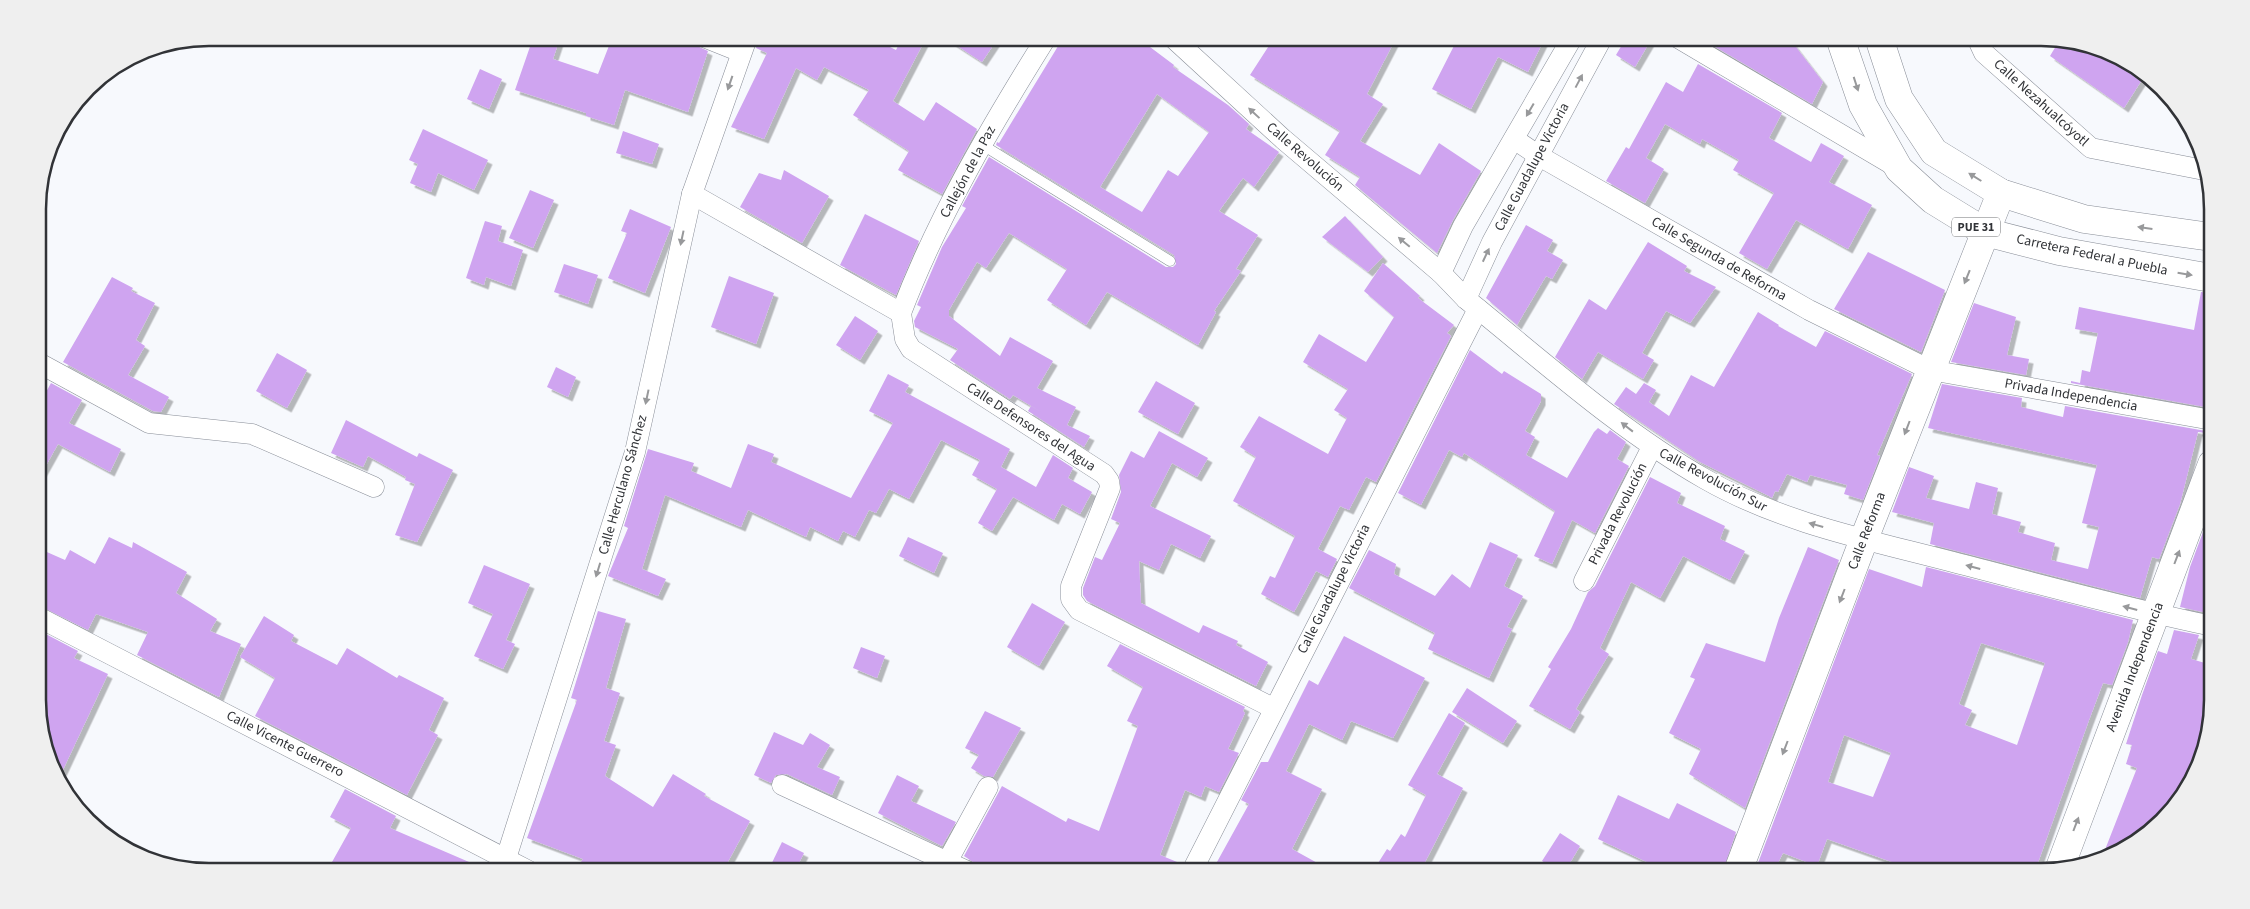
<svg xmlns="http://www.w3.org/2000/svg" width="2250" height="909" viewBox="0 0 2250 909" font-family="'Source Sans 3',sans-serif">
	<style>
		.building { fill: #cfa4f0; fill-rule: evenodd; filter: url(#shadow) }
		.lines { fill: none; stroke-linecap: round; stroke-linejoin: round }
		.lane-casing { stroke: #888d97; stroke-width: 11 }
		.street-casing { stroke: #888d97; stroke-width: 21 }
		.secondary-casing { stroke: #888d97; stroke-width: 29 }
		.primary-casing { stroke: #888d97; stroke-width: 29 }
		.lane { stroke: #fff; stroke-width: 10 }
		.street { stroke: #fff; stroke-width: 20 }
		.secondary { stroke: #fff; stroke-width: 28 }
		.primary { stroke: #fff; stroke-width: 28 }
		.oneway { fill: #98999b }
		.labels { text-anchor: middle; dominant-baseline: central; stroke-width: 4; stroke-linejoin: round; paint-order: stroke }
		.shield { fill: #fff; stroke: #6f7073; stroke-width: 1 }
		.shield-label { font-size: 12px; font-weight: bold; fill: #313337 }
		.street-label { font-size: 14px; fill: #313337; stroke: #fff }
		.rim { fill: none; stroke: #313337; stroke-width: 2.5 }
	</style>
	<defs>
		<filter id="shadow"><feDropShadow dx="4.5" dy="4.5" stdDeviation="0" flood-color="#0004"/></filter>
	</defs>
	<rect width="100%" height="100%" fill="#f7f9fd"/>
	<g class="building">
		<polygon points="533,38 560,38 553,59 598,74 612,38 694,38 697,46 708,51 688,112 625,90 614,125 586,116 586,113 515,90"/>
		<polygon points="759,38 872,38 896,50 902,38 926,38 893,101 924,121 936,102 977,129 942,194 898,170 909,151 853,115 869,90 824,67 817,80 796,68 764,139 731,127 767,53 756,48"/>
		<polygon points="945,38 998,38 982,62"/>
		<path d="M1063,38h75l36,27 -1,2 55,38 21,19 -3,5 33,23 -25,35 -11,-9 -24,33 39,24 -22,34 5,2 -27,40 2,1 -18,33 -91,-53 -21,33 -39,-25 20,-31 -58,-36 -23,35 -9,-6 -28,48v6l51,40 10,-19 43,24 -16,27 39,19 -9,18 23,11 -6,11 -56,-36 3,-5 12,7 -30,-18 -3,4 -60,-39 8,-11 -43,-22 -1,-6 7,-14 -4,-2 25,-58 24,-39 -4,-2 27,-49 177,110h7l3,-3 -2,-9 -178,-110 1,-3 2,1zM1157,94l52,38 -31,44 -10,-6 -26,42 -42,-25z"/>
		<polygon points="1274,38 1396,38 1367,94 1383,104 1360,141 1420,175 1439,143 1481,171 1453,220 1437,253 1355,185 1360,177 1325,155 1340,131 1250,75"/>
		<polygon points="1458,38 1545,38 1528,72 1498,57 1471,109 1432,89"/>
		<polygon points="1626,38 1652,38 1635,67 1616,55"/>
		<polygon points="1712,38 1789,38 1823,82 1812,104 1709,43"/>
		<polygon points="2059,41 2096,47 2136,67 2145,75 2124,108 2050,56"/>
		<polygon points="1698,64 1782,113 1769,138 1811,162 1821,143 1844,156 1829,182 1872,205 1848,249 1796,220 1767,269 1739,253 1774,193 1733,170 1739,160 1702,139 1700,144 1665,124 1646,158 1664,169 1645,203 1606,181 1626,147 1629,149 1666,82 1683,92"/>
		<polygon points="480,69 502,79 489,109 467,99"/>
		<polygon points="423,129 488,160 474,190 438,173 431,192 410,183 418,164 409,160"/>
		<polygon points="623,131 659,144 652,164 616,153"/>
		<polygon points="784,170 829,196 802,243 740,207 759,173 781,180"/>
		<polygon points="530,190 554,200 533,248 509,238"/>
		<polygon points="630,209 671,227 645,293 608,278 627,233 621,231"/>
		<polygon points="865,214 919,241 896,295 840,265"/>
		<polygon points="1345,216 1383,257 1368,272 1322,237"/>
		<polygon points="485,221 502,226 498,241 523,250 511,286 486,277 484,285 466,278"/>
		<polygon points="1526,225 1553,240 1547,251 1563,260 1552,279 1546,276 1517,325 1486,298"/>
		<polygon points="1648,242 1687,266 1684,271 1716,287 1690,323 1666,311 1642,353 1654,360 1643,379 1598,352 1582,379 1555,357 1589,299 1606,310"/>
		<polygon points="1868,252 1945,290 1921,352 1834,309"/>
		<polygon points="1383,263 1420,296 1418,298 1454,325 1447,333 1451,336 1376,482 1366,477 1349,510 1340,506 1318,549 1337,559 1328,577 1316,571 1294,612 1261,594 1270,576 1275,578 1295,536 1233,501 1256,457 1240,447 1259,416 1328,454 1347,418 1334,410 1348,389 1303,362 1319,334 1366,362 1394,317 1364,291"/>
		<polygon points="564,264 598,275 588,304 554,292"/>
		<polygon points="729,276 774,293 756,344 711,327"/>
		<polygon points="112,277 133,288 131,291 155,303 136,340 145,346 128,375 169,397 161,412 153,411 63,362"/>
		<polygon points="2201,292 2211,293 2211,408 2071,383 2071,381 2080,383 2082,370 2090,372 2098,333 2075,329 2079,307 2194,330"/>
		<polygon points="1974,303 2016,317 2007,355 2029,359 2026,375 1951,362"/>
		<polygon points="1758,312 1779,325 1778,326 1816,347 1825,331 1912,374 1877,455 1880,456 1863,500 1844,494 1847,485 1810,475 1807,482 1787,474 1778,492 1775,491 1772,498 1769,496 1700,462 1614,404 1626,387 1636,394 1644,383 1656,390 1649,402 1669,416 1691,375 1714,387"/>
		<polygon points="855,316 878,331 860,360 836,345"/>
		<polygon points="1470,350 1502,374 1504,371 1541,394 1541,401 1525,431 1535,437 1526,455 1567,478 1594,432 1598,428 1607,434 1610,430 1626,442 1617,459 1629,466 1595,533 1572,520 1552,564 1534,556 1555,511 1464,453 1462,457 1449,450 1421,505 1398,493"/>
		<polygon points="277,353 307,370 287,408 256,391"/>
		<polygon points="556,367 576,377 568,397 547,387"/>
		<polygon points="888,374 909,385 905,392 1010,449 1001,467 1036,487 1053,455 1073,468 1068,478 1092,492 1080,514 1062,504 1054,520 1013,497 992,531 978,523 997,489 972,475 980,460 941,440 909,499 889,489 876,513 869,510 855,537 843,531 838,541 810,527 806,537 748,510 741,527 665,495 642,569 666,579 658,596 608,576 628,528 624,526 648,449 694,463 691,471 731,488 748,444 774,454 771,462 851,498 893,423 869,411"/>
		<polygon points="1156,381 1195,403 1178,434 1138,412"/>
		<polygon points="51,383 82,400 69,423 121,449 110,472 58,444 39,478 39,390 45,394"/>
		<polygon points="1942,384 2022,398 2021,407 2063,417 2065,406 2206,431 2206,433 2198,432 2180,504 2159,559 2152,557 2140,598 1930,544 1934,523 1892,512 1909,467 1934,476 1926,498 1969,509 1976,482 1998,488 1992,514 2021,522 2018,532 2055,543 2051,560 2088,569 2099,527 2082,523 2097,465 1928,428"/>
		<polygon points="346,420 417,457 419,453 453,470 417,542 395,535 415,484 405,480 406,477 368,456 363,467 331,453"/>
		<polygon points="1159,431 1208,458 1197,477 1172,463 1150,506 1211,536 1200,558 1171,544 1159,570 1139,561 1141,603 1199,633 1203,625 1238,641 1236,645 1268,662 1256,686 1087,601 1083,595 1083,588 1095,557 1102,560 1120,523 1111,519 1121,492 1119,475 1131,451 1144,458"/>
		<polygon points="1650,477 1681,493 1677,503 1725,526 1720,539 1745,551 1730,580 1683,556 1660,598 1631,582 1600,648 1609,654 1576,709 1580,712 1570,729 1529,706 1551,669 1548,667 1571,629 1588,592 1595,586"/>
		<polygon points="2209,516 2212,516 2212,614 2180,607 2190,567"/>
		<polygon points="109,537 132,548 133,542 187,572 176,593 217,619 210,631 241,644 219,697 137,655 148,632 96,614 88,630 40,606 40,549 65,560 70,550 95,564"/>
		<polygon points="908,537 943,553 934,573 899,556"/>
		<polygon points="1490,542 1518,555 1504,586 1523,596 1507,627 1512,629 1489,678 1428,649 1435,633 1349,588 1369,550 1396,564 1394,574 1435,596 1452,574 1470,588"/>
		<polygon points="1808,547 1839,560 1745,808 1689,774 1701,749 1669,733 1695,679 1690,677 1706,643 1765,662 1779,618"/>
		<polygon points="484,565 530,584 506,640 515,644 503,669 474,656 493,614 468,603"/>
		<path d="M1926,567l207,53 -5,22 -16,43 -9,-2 -14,37 -54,151h-146l3,-9 -65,-23 -10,27 -34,-13 -9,18h-19l114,-302 53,18zM1981,643l64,20 -28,82 -52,-20 7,-15 -13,-6zM1844,735l47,18 -18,44 -45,-15z"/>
		<polygon points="1032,603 1065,622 1039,666 1007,647"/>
		<polygon points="598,611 626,619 606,688 620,693 604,741 616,745 605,776 653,807 673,774 706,794 704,796 750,821 723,871 575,871 583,859 527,838 577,700 571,698"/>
		<polygon points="264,616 294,635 291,641 337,665 347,648 397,678 399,675 444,698 429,730 438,735 407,795 255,716 275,678 240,657"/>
		<polygon points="2174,630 2199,635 2191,659 2212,665 2212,699 2203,755 2177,804 2145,836 2101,860 2137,768 2126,764 2132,745 2126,744 2142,695 2158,651 2167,654"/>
		<polygon points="40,631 78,651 74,658 108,674 61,774 41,733"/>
		<polygon points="1344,636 1425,678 1393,738 1351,721 1342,740 1309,724 1286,771 1322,789 1292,849 1332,871 1212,871 1249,804 1241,800 1261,762 1268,762 1309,680 1318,685"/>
		<polygon points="1120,644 1245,707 1243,711 1245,713 1228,749 1239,753 1219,792 1205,786 1201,797 1185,790 1160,855 1182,864 1180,871 979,871 976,864 964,856 1002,786 1066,822 1068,818 1099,831 1138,726 1127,721 1143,687 1107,666"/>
		<polygon points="861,647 885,656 877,678 853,668"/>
		<polygon points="1467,688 1517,721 1503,743 1452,712"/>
		<polygon points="985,711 1021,728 993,777 984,776 971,768 979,755 965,748"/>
		<polygon points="1449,713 1465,723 1437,774 1463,788 1421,870 1423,871 1373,871 1387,849 1390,851 1401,834 1405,837 1426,795 1408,785"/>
		<polygon points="774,732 803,745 810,733 830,745 817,767 840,777 832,795 787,774 776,775 771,783 754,775"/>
		<polygon points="897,775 919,786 911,801 956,822 942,846 878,813"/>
		<polygon points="345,789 396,816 390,828 490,871 327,871 351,828 330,817"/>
		<polygon points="1618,795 1669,819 1677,803 1736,832 1723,871 1666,871 1598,839"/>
		<polygon points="1560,833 1580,846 1565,871 1558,871 1542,861"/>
		<polygon points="782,842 804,853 795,871 768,871"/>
	</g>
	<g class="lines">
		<defs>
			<polyline id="lane" points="981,144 1170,261"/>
			<g id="street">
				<polyline points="706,38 741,52"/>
				<path d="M1173,38l110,101 158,134 25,26c77,62 153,131 239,180 77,44 164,61 248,83 86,22 172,46 259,64"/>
				<polyline points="1678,38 1898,168"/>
				<polyline points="1977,38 1984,53 2091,148 2204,170"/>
				<polyline points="1514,139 1539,156 1809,310 1930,370 2212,420"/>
				<polyline points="692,194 901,313 905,339 911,349 1104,474 1109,481 1110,488 1071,586 1071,599 1079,610 1273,708"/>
				<polyline points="1441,273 1463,226 1572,38"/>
				<polyline points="1466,299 1492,242 1602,38"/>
				<path d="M901,313c37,-97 90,-187 145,-275"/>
				<polyline points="39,363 149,423 252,434 374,487"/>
				<polyline points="1584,581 1652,447"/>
				<polyline points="40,618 529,871"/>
				<polyline points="782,785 967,871"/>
				<polyline points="947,862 988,787"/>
				<polyline points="502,871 635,452 692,194 747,38"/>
				<polyline points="1192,871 1478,309"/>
			</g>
			<g id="secondary">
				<polyline points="2059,870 2212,464"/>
				<polyline points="1738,871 1864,539 2001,193"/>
			</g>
			<g id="primary">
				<polyline points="1840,38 1863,105 1899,169 1933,200 1985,232 2059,251 2211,278"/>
				<polyline points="1879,38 1899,99 1934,152 2001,193 2084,219 2211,237"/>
			</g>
		</defs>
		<use href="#lane" class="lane-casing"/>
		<use href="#street" class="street-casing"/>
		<use href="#secondary" class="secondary-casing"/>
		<use href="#primary" class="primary-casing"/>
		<use href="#lane" class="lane"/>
		<use href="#street" class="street"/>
		<use href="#secondary" class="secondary"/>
		<use href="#primary" class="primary"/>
	</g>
	<defs><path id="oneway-solid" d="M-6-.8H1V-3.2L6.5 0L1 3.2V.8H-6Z" transform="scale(1.25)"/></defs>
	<g class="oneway">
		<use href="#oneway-solid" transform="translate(1579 81) rotate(-62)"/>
		<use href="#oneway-solid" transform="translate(730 83) rotate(109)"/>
		<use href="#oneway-solid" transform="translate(1856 84) rotate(72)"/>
		<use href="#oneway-solid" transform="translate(1530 110) rotate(120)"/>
		<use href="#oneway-solid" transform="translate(1254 113) rotate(-137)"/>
		<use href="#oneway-solid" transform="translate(1975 177) rotate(-148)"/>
		<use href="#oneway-solid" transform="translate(2145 228) rotate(-172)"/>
		<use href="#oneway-solid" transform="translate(682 238) rotate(102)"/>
		<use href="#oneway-solid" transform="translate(1404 242) rotate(-140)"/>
		<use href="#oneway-solid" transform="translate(1486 255) rotate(-65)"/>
		<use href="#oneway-solid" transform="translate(2185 274) rotate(9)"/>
		<use href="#oneway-solid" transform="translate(1967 277) rotate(112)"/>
		<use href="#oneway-solid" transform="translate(647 397) rotate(102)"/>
		<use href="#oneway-solid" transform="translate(1627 427) rotate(-142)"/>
		<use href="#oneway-solid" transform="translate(1907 428) rotate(111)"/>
		<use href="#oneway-solid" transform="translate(1816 525) rotate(-164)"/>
		<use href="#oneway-solid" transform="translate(2177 557) rotate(-69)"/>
		<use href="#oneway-solid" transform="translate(1973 567) rotate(-165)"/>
		<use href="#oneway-solid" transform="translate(598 570) rotate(107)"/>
		<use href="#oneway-solid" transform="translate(1842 596) rotate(111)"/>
		<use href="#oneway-solid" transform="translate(2130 608) rotate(-165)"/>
		<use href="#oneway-solid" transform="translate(1785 748) rotate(111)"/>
		<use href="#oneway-solid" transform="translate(2076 824) rotate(-69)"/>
	</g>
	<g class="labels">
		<rect class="shield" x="1952" y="217.5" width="48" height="19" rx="4"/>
		<g class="shield-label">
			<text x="1976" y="227">PUE 31</text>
		</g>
		<g class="street-label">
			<text transform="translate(2041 103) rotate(42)">Calle Nezahualcóyotl</text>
			<text transform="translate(1305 157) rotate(41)">Calle Revolución</text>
			<text transform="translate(1532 167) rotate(-62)">Calle Guadalupe Victoria</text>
			<text transform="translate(968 172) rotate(-62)">Callejón de la Paz</text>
			<text transform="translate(2092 255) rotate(12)">Carretera Federal a Puebla</text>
			<text transform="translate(1719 259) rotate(30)">Calle Segunda de Reforma</text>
			<text transform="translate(2071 395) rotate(10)">Privada Independencia</text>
			<text transform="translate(1031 427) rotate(33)">Calle Defensores del Agua</text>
			<text transform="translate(1713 480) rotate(28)">Calle Revolución Sur</text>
			<text transform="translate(623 485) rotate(-74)">Calle Herculano Sánchez</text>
			<text transform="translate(1618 514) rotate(-63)">Privada Revolución</text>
			<text transform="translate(1867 531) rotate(-69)">Calle Reforma</text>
			<text transform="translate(1334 589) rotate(-63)">Calle Guadalupe Victoria</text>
			<text transform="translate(2135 667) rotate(-69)">Avenida Independencia</text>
			<text transform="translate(285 744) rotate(27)">Calle Vicente Guerrero</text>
		</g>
	</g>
	<path d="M0 0H2250V909H0ZM209 46H2041A163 163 0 0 1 2204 209V700A163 163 0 0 1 2041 863H209A163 163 0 0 1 46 700V209A163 163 0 0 1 209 46Z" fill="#efefef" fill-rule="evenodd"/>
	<path class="rim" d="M209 46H2041A163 163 0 0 1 2204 209V700A163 163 0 0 1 2041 863H209A163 163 0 0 1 46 700V209A163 163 0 0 1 209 46Z"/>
</svg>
